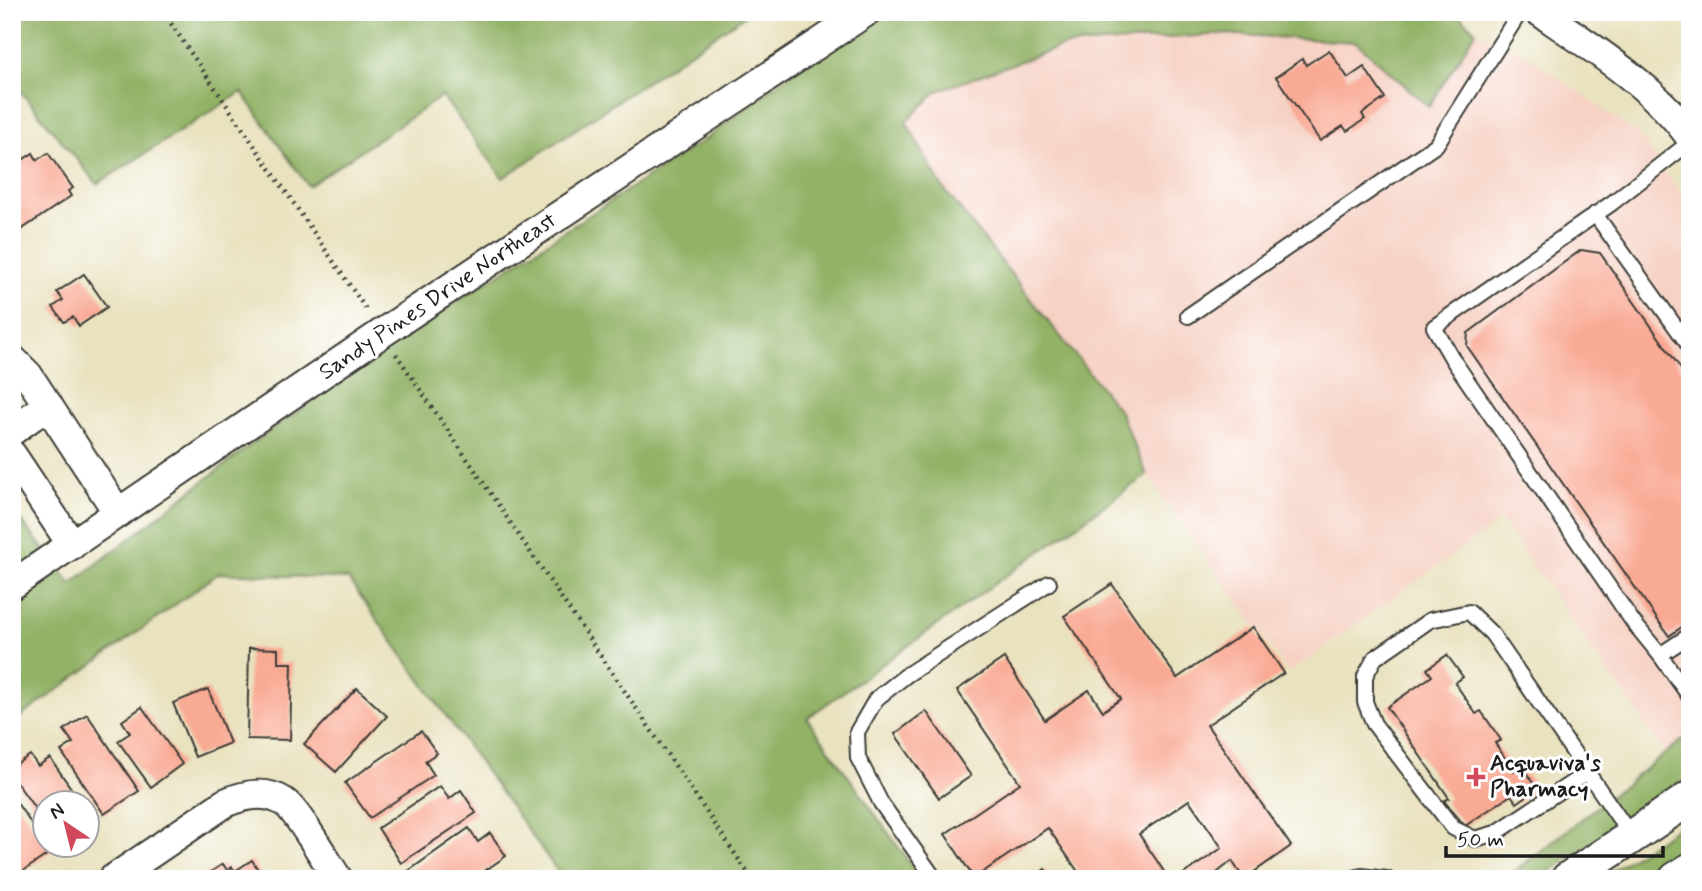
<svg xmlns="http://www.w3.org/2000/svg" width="1702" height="891" viewBox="0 0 1702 891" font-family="Mynerve,sans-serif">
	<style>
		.built { fill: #f6d2c4 }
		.forest { fill: #92b266; stroke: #576741; stroke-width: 2 }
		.building { fill: #f9aa95 }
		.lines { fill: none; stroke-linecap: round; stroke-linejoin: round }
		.service-casing { stroke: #3b3a34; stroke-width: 18 }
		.minor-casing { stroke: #3b3a34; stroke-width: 32 }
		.tertiary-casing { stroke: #3b3a34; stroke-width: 37 }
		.path { stroke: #3b3a34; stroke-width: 4.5; stroke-dasharray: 2 5; stroke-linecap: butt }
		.service { stroke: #fff; stroke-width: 14 }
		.minor { stroke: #fff; stroke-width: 28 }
		.tertiary { stroke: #fff; stroke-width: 33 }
		.poi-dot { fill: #d1495b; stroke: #fff; stroke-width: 2.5 }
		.labels { text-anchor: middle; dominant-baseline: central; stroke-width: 6; stroke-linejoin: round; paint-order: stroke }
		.street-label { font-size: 23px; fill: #1c1c1c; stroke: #fff }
		.poi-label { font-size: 23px; font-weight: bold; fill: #1c1c1c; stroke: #fff; text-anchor: start }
	</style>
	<rect width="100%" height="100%" fill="#fff"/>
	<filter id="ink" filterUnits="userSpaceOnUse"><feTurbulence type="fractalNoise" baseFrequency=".0143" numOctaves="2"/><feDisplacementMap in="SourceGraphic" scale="14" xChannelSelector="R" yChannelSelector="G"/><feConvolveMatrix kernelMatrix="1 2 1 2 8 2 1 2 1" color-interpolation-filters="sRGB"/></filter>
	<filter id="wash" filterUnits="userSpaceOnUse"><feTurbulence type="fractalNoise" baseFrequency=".00686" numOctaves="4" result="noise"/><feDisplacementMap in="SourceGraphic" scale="28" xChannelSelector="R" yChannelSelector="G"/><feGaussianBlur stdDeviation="1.57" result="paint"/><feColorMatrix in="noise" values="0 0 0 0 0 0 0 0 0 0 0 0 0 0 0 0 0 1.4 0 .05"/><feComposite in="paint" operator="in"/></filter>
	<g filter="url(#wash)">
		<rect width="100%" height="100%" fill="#e9e2bf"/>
		<polygon class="built" points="1476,31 1526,54 1640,136 1690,207 1690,734 1665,752 1501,520 1289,673 1147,475 1120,412 941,185 906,122 937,91 1063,46 1224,34 1356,42 1429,106"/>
		<g class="forest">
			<polygon points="12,12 750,12 503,178 442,96 308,186 242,92 97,184 12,81"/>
			<polygon points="870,12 1455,12 1476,31 1429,107 1356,42 1224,34 1063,46 937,91 906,122 941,185 1120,412 1147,475 807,718 921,879 563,879 348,579 219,573 12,723 12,509 71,584 257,440 433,317 706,139"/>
			<polygon points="1690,734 1690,779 1538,879 1505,879"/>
			<polygon points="1690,819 1690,850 1646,879 1599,879"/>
		</g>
		<g id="blocks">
			<g class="building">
				<polygon points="1329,50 1348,78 1364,67 1385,98 1362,114 1365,119 1347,131 1343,126 1320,141 1276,77 1302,59 1306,65"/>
				<polygon points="33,153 37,160 48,153 73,188 68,191 71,196 12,236 12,167"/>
				<polygon points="1581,250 1600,253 1690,382 1690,608 1685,612 1690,621 1669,636 1467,346 1468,333"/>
				<polygon points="84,274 107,307 79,326 73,317 64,322 53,307 63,300 57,292"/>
				<polygon points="1112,584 1177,678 1253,627 1284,673 1207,725 1291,846 1244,879 1232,861 1209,879 1176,879 1222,848 1189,800 1139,834 1169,879 1083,879 1048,828 974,878 945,834 1020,783 957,690 1004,658 1045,720 1089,690 1103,711 1121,699 1064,616"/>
				<polygon points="249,648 278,649 278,663 292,663 290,740 247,739"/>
				<polygon points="1447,655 1463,677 1455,683 1476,714 1481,711 1501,740 1495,743 1514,771 1522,766 1537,789 1517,803 1511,795 1465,826 1444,801 1449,798 1387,707 1432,676 1427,669"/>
				<polygon points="357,688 387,716 336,772 304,744"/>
				<polygon points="208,689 230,743 195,757 173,703"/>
				<polygon points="142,707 182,764 151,787 118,741 130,733 122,721"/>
				<polygon points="926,711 971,776 939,798 895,734"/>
				<polygon points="87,714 139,791 104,814 61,751 73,743 64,730"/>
				<polygon points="421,731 437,753 425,761 434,775 370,818 345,783"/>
				<polygon points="30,755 38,766 50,758 82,804 46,804 46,824 12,776 12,767"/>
				<polygon points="440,786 449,799 461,790 476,813 401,863 378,828"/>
				<polygon points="12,796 51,852 16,876 12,871"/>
				<polygon points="469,828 478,842 490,833 506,856 473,879 412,879 407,872"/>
				<polygon points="252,860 264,879 200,879 223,864 227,870 232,867 235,871"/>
				<polygon points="1045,869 1051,879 1032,879"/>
			</g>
		</g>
	</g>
	<g filter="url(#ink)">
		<use href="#blocks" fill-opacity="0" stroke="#3b3a34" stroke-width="2"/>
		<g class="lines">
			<defs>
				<g id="service">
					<polyline points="1690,142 1612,203 1434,327 1453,360 1633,622 1660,655 1690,635"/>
					<polyline points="1595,214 1690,347"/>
					<polyline points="1188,316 1436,145 1520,12"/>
					<polyline points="1660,655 1690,697"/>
					<polyline points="1588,772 1496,833 1475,839 1453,828 1374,724 1365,702 1365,676 1375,658 1430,620 1469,612 1492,634 1632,837"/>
					<polyline points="935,879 881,803 858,758 857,732 876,699 908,674 1049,583"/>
					<polyline points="1351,879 1361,876 1387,879"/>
				</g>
				<g id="minor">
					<path d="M1540,12c50,34 116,76 150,125"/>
					<polyline points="12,359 28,375 118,513"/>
					<polyline points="12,431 48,405"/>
					<polyline points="12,455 72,545"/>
					<polyline points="12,585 382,333 866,12"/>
					<path d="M113,879l112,-76c18,-8 41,-13 59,-1 12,7 44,62 54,77"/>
				</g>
				<g id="tertiary">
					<polyline points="1568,879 1690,798"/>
					<polyline points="1676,879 1690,870"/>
				</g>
			</defs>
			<use href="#service" class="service-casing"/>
			<use href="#minor" class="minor-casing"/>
			<use href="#tertiary" class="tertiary-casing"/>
			<g class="path">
				<polyline points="163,12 368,312"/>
				<polyline points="396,354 752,879"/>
			</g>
			<use href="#service" class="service"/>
			<use href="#minor" class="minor"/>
			<use href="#tertiary" class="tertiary"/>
		</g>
	</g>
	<path class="poi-dot" d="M1472.5 766.5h7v7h7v7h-7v7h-7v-7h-7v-7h7z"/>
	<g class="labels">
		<g class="street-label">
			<text transform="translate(438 297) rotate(-34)">Sandy Pines Drive Northeast</text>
		</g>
		<g class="poi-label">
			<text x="1490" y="764">Acquaviva's<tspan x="1490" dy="26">Pharmacy</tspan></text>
		</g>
	</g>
	<rect width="1702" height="891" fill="none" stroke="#fff" stroke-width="42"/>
	<g transform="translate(66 824) rotate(325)"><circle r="33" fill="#ffffff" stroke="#a4a4a4" stroke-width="2"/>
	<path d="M0-5L12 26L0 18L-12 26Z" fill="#d1495b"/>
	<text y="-10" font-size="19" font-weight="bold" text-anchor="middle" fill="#1c1c1c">N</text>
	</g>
	<path d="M1446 846v10h217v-10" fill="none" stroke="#1c1c1c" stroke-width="3.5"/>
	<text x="1457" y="846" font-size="21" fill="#1c1c1c" stroke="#ffffff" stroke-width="5" paint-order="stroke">50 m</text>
</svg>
